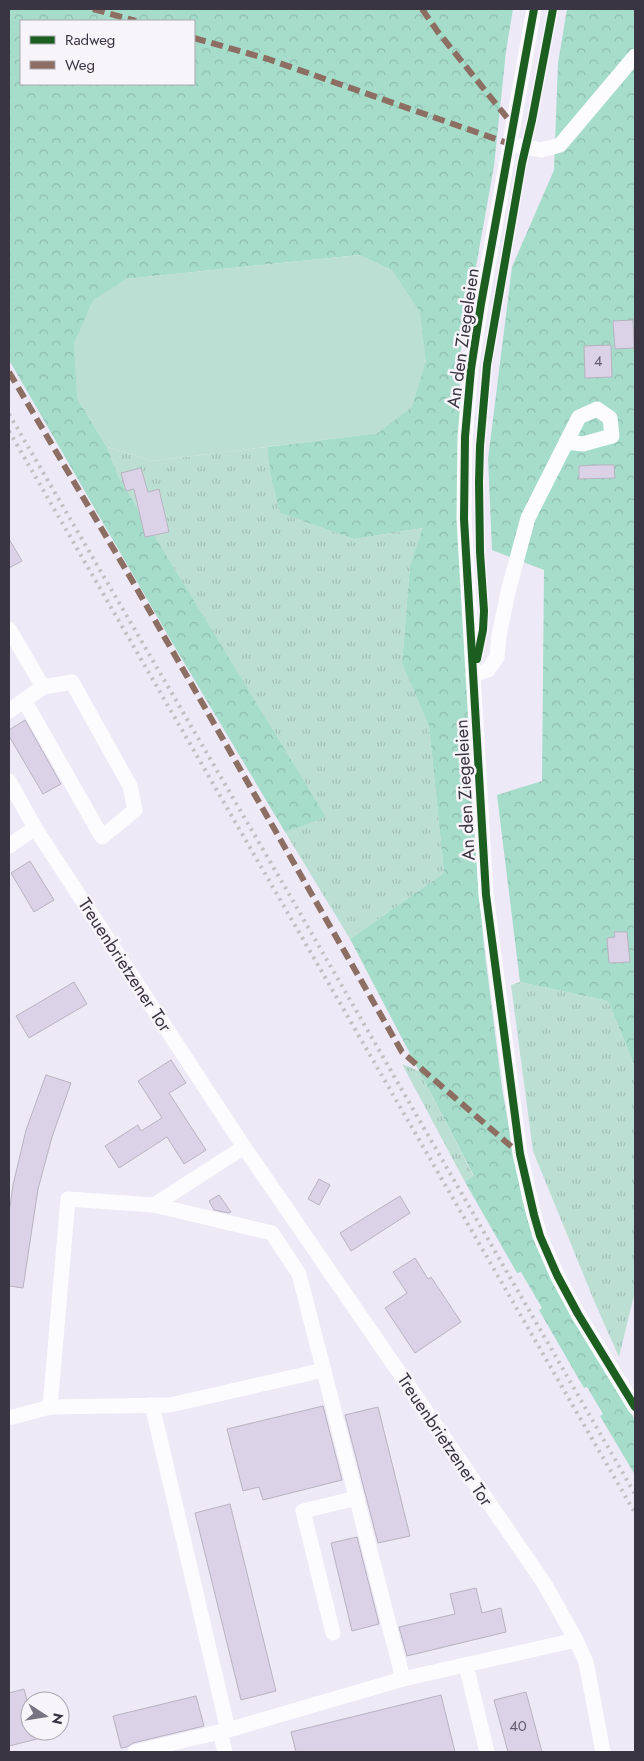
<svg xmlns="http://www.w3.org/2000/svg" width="644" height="1761" viewBox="0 0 644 1761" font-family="Jost,sans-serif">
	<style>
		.grass { fill: url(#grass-tufts) }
		.forest { fill: url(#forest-crowns); fill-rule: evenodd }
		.pitch { fill: #bcdfd4 }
		.building { fill: #dbd2e8; stroke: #b8b3bf }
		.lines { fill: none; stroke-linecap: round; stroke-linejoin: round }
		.minor { stroke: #fcfcfe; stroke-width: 15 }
		.rail { stroke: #c2c0c4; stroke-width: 4; stroke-dasharray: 2.5 5; stroke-linecap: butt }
		.quiet { stroke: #8d6e63; stroke-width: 6; stroke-dasharray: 12 6; stroke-linecap: butt }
		.cycleway-casing { stroke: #f7f4fa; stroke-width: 11 }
		.cycleway { stroke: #1b5e20; stroke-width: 8 }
		.labels { text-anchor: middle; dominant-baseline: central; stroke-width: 5; stroke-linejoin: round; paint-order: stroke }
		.number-label { font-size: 15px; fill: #625c6c }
		.street-label { font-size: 18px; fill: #3a3542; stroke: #f7f4fa }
	</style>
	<defs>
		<pattern id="grass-tufts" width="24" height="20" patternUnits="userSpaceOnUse" patternTransform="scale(1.25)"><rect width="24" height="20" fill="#bcdfd4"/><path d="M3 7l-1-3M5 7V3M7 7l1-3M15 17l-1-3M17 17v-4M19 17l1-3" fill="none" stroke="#a2c0b7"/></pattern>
		<pattern id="forest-crowns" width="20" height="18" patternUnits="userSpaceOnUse" patternTransform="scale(1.25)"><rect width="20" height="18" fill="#a5dcca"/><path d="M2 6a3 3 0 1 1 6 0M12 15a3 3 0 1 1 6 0" fill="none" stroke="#8fbdaf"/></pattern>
	</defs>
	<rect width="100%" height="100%" fill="#eee9f7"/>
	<g class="grass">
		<polygon points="107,447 153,461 267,447 280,513 354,539 424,528 410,565 402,662 429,726 444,873 350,939 285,832 325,816 118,476"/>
		<polygon points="520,982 608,1001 635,1067 635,1291 619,1357 595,1303 533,1151 511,985"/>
		<polygon points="402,1064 419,1071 474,1177 465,1182"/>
	</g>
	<g class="forest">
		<path d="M9,9h504l-7,42 -12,115 -35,195 13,445 12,140 18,142 20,111 8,27 53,108 52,86v55l-35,-59 3,-2 -16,-27 -3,1 -45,-78 3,-2 -21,-36 -4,1 -52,-91 9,-6 -124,-237 94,-66 -15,-147 -27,-63 8,-98 13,-37 -69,11 -74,-26 -9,-38 -4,-28 111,-14 15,-162 -34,-16 -233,24 -49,119 30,49 11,29 208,341 -41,15 -112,-188 -164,-284zM21,21h173v63h-173z"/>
		<polygon points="567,9 635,9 635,1067 608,1001 520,982 497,795 542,781 544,570 492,550 488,459 512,267 554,170 558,63"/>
	</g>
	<polygon class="pitch" points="359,255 393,271 420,312 426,361 412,407 378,433 153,461 107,447 77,398 74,343 93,300 126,279"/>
	<g class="building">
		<polygon points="633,320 634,348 615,349 613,321"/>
		<polygon points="611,345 612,377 585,378 584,346"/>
		<polygon points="596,465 614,465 615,478 579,479 579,466"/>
		<polygon points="141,468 148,492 159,489 169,532 145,537 134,489 126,491 121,473"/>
		<polygon points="9,539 22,561 9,568"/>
		<polygon points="25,720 61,784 43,794 9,736 9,730"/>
		<polygon points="30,861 54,900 34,912 11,873"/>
		<polygon points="614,932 627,932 630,962 609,963 607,938 615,937"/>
		<polygon points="74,982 87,1004 29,1038 16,1016"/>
		<polygon points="171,1060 186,1083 169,1093 206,1150 184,1164 167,1137 119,1168 105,1146 138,1125 141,1131 162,1118 138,1081"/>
		<polygon points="46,1075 71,1083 52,1137 38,1189 23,1288 9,1286 9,1214 13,1185 26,1130"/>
		<polygon points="319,1179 330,1185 319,1205 308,1199"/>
		<polygon points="219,1195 231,1212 229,1213 214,1210 209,1201"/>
		<polygon points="400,1196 410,1213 351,1251 340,1233"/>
		<polygon points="415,1258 428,1279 431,1277 461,1322 415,1353 385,1308 407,1293 393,1272"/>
		<polygon points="323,1406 342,1480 263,1500 259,1487 243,1491 227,1429"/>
		<polygon points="378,1407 410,1536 378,1543 345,1415"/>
		<polygon points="230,1504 276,1691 241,1700 195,1513"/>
		<polygon points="357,1537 379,1624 352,1631 331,1543"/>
		<polygon points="476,1588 482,1613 501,1608 506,1632 407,1656 399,1627 455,1614 450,1594"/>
		<polygon points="24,1689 30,1711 30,1731 52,1731 53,1735 9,1746 9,1693"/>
		<polygon points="526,1692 542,1752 508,1752 494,1700"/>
		<polygon points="441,1695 455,1752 296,1752 291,1732"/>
		<polygon points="196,1696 204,1726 133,1743 127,1747 121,1748 113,1716"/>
	</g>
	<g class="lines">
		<g class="minor">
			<polyline points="534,9 481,304 471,369 465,437 464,519 486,895 520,1154 534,1215 540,1236 557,1275 578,1314 635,1407"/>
			<polyline points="510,144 541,150 560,145 635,56"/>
			<polyline points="9,629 43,687 9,711"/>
			<polyline points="473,675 488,670 497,657 499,635 509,588 528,518 579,417 597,409 610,418 612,436 583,444 566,442"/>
			<polyline points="24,700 102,837 135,810 130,786 72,682 43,687"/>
			<polyline points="9,781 35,828 244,1147 544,1583 576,1640 586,1662 603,1752"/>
			<polyline points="9,846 35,828"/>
			<polyline points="154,1205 244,1147"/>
			<polyline points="152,1405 228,1730"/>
			<polyline points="50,1407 68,1199 154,1205 272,1233 299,1274 403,1679"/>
			<polyline points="9,1418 50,1407 170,1405 324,1370"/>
			<polyline points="333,1633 303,1511 357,1498"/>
			<polyline points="466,1665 487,1752"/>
			<polyline points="220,1732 225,1752"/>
			<polyline points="135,1752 228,1730 403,1679 576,1640"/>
		</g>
		<g class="rail">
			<polyline points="9,414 282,882 635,1494"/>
			<polyline points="9,431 635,1513"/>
		</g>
		<g class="quiet">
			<polyline points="93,9 136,21"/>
			<polyline points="422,9 438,32 513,125"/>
			<polyline points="194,38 268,59 510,144"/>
			<polyline points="9,372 133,582 402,1052 520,1154"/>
		</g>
		<defs>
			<g id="cycleway">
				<polyline points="534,9 481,304 471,369 465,437 464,519 486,895 520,1154 534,1215 540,1236 557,1275 578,1314 635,1407"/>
				<polyline points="477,659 483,630 484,611 480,552 479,482 480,446 487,365 522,163 532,120 553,9"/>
			</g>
		</defs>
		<use href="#cycleway" class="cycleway-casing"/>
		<use href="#cycleway" class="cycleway"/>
	</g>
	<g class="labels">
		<g class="number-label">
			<text x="598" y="361">4</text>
			<text x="518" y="1726">40</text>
		</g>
		<g class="street-label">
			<text transform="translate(463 338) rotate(-82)">An den Ziegeleien</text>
			<text transform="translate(465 790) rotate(-93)">An den Ziegeleien</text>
			<text transform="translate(125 965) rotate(57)">Treuenbrietzener Tor</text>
			<text transform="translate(445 1440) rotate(56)">Treuenbrietzener Tor</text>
		</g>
	</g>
	<rect width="644" height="1761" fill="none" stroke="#3a3542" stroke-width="20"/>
	<rect x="20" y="20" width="175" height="65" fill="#f7f4fa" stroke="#aba8b0"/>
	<rect x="30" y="36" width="25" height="8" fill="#1b5e20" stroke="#aba8b0"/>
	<text x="65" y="45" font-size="15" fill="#3a3542">Radweg</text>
	<rect x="30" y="61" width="25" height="8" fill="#8d6e63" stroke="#aba8b0"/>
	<text x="65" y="70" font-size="15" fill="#3a3542">Weg</text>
	<g transform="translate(45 1716) rotate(102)"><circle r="24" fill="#f7f4fa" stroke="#aba8b0"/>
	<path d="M0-4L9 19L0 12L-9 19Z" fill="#797481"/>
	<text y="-8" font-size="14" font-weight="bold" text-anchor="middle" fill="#3a3542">N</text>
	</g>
</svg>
